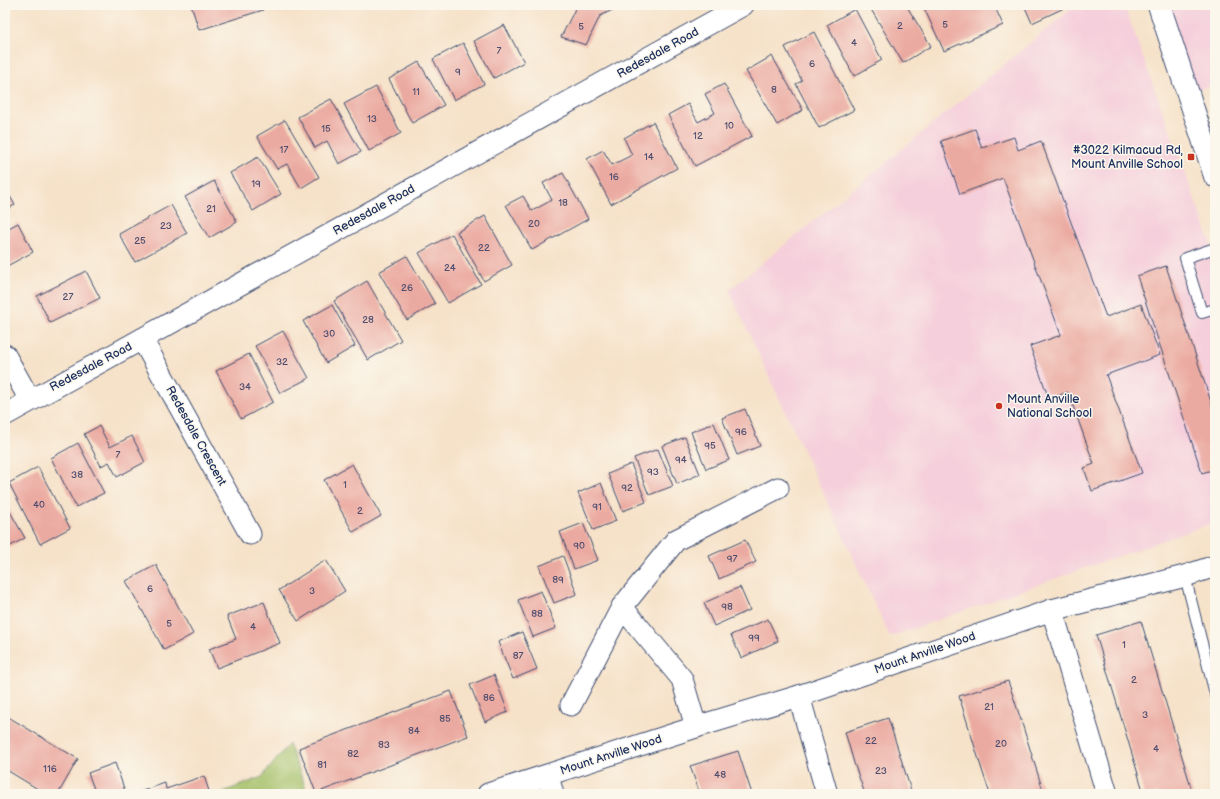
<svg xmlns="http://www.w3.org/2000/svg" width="1220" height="799" viewBox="0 0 1220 799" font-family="'Balsamiq Sans',sans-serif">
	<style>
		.built { fill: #f5cfdb }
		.green { fill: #a3bf66; stroke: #5f7762 }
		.building { fill: #ebaaa1 }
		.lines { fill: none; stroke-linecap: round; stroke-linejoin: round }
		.lane-casing { stroke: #3c4a6e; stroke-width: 12 }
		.street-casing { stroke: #3c4a6e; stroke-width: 23 }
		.secondary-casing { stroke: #3c4a6e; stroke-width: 24 }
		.lane { stroke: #fff; stroke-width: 10 }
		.street { stroke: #fff; stroke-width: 21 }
		.secondary { stroke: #fff; stroke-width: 22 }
		.poi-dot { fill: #c8321e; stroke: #fbf7ec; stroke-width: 1.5 }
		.labels { text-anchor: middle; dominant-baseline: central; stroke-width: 3; stroke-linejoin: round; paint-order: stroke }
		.number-label { font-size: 10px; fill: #4f4e6f }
		.street-label { font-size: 12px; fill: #1b2f5e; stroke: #fbf7ec }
		.poi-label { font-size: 12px; fill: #1b2f5e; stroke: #fbf7ec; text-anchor: end }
	</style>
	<rect width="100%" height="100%" fill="#fbf7ec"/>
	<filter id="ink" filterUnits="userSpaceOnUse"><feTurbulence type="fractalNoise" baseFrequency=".025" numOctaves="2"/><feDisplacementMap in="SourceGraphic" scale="8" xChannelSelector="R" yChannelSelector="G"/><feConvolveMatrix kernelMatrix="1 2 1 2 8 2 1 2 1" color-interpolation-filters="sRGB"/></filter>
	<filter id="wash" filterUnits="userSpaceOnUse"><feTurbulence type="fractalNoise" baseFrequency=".012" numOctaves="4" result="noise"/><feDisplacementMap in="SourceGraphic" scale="16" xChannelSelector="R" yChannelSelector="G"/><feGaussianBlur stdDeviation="0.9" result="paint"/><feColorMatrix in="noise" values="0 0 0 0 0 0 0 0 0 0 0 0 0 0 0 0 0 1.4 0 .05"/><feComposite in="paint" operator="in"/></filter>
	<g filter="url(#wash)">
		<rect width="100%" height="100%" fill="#f6e2c9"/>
		<g class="built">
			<polygon points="1076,5 1124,5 1215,255 1215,522 890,637 729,290 911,142"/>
			<polygon points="1160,5 1215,5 1215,84 1190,92"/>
		</g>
		<polygon class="green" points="289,744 308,794 223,794 223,792 262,777"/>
		<g id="blocks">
			<g class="building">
				<polygon points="191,5 261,5 263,10 199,30"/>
				<polygon points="577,5 623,5 600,16 586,45 561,37"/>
				<polygon points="871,5 906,5 931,46 903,63 869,6"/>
				<polygon points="930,5 994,5 1003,25 944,51 924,8"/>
				<polygon points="1024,5 1062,5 1064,8 1032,23"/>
				<polygon points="855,9 882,60 854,76 827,25"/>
				<polygon points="504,25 524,62 494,78 474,41"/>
				<polygon points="814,32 854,110 819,128 796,84 802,81 785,47"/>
				<polygon points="463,43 484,84 454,100 433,59"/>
				<polygon points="772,56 803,110 777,125 746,71"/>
				<polygon points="419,62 444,105 412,123 389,79"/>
				<polygon points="724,84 752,136 695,166 668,115 688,104 698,122 715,113 705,94"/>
				<polygon points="376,87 401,133 369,151 344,104"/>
				<polygon points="331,99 361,152 339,164 327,141 315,148 298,117"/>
				<polygon points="285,120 319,177 301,188 287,164 277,169 257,136"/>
				<polygon points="653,122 677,168 611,204 587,159 603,150 612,165 632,155 624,138"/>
				<polygon points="975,129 982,148 1014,137 1018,150 1041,141 1106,317 1141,304 1160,355 1106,375 1142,473 1092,491 1084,468 1094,464 1068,392 1049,399 1030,346 1061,335 1003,178 960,194 941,141"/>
				<polygon points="258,157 281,194 253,211 230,173"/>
				<polygon points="563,173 588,219 532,250 506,205 523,196 532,211 552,200 543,183"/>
				<polygon points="214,181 237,222 209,238 185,197"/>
				<polygon points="5,188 15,205 5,210"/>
				<polygon points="171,205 187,233 135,262 119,234"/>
				<polygon points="485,216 512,265 484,281 457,232"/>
				<polygon points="18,223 33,252 7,266 5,261 5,230"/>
				<polygon points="452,234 481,284 448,303 419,253"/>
				<polygon points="407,256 435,304 407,320 379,272"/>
				<polygon points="1166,266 1215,414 1215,469 1202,473 1137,276"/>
				<polygon points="86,271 100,298 50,323 37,296"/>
				<polygon points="367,281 401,340 368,360 334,301"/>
				<polygon points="332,305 355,346 326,363 303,321"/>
				<polygon points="283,331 309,378 280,393 255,346"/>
				<polygon points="249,354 273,402 241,419 216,371"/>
				<polygon points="745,409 760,446 737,455 722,418"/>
				<polygon points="714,423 729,460 706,469 691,432"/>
				<polygon points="99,426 110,447 132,436 145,462 117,477 109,462 101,466 84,434"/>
				<polygon points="685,437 700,474 677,484 662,446"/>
				<polygon points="78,443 104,493 76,507 51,458"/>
				<polygon points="658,449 673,486 649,495 634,458"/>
				<polygon points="352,464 381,516 353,532 324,480"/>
				<polygon points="631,464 646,502 623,511 608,474"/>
				<polygon points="38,467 70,528 40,544 9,483"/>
				<polygon points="601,483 616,521 593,530 578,493"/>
				<polygon points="5,503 25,538 5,549"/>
				<polygon points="583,523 598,560 574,569 560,532"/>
				<polygon points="745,540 756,562 719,579 709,556"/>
				<polygon points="563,556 577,594 554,603 539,566"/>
				<polygon points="326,560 345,591 298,621 279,590"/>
				<polygon points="156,565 193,634 164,650 126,581"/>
				<polygon points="740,587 750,610 714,626 704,603"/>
				<polygon points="541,591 556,628 533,637 518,600"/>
				<polygon points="264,602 280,643 217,668 209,649 236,639 227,616"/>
				<polygon points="768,619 778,641 741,658 731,635"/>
				<polygon points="1141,621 1183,760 1193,794 1144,794 1117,704 1096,635"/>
				<polygon points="522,632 537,669 513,679 498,642"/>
				<polygon points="494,675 508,712 485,722 470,685"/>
				<polygon points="1008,681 1020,717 1044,794 990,794 982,770 959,696"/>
				<polygon points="451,691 468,736 316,793 299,748"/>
				<polygon points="5,715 78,759 58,794 46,794 5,769"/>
				<polygon points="888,718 898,749 912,794 865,794 854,763 845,732"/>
				<polygon points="738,751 752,794 700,794 690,766"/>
				<polygon points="115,763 126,794 96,794 88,773"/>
				<polygon points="204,776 210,794 134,794 165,783 166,789"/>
			</g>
		</g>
	</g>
	<g filter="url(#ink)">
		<use href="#blocks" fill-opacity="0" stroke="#3c4a6e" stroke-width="1"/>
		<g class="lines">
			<defs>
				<g id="lane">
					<polyline points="1215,248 1185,258 1202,313 1215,309"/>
					<polyline points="1185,576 1215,694"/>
				</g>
				<g id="street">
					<polyline points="142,339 250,534"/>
					<polyline points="5,355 30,400"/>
					<polyline points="5,415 743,5"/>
					<polyline points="622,607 682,679 696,727"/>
					<polyline points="1052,610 1107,794"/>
					<polyline points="799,696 827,794"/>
					<polyline points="571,705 622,607 676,540 778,488"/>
					<polyline points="548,776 553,794"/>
					<polyline points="488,794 696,727 799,696 1052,610 1185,576 1215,566"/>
				</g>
				<polyline id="secondary" points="1159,5 1215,176"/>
			</defs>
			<use href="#lane" class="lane-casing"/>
			<use href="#street" class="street-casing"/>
			<use href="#secondary" class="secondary-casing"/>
			<use href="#lane" class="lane"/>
			<use href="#street" class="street"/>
			<use href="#secondary" class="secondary"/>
		</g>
	</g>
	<g class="poi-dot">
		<rect x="1187" y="153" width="8" height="8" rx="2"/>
		<circle cx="999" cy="406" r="4"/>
	</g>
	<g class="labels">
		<g class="number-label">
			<text x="945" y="25">5</text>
			<text x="900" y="26">2</text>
			<text x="581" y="27">5</text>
			<text x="854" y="43">4</text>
			<text x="499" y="51">7</text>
			<text x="812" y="64">6</text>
			<text x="458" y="72">9</text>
			<text x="774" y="90">8</text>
			<text x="416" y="92">11</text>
			<text x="372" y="119">13</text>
			<text x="729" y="126">10</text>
			<text x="326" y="129">15</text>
			<text x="698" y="136">12</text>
			<text x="284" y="150">17</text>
			<text x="649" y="157">14</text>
			<text x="614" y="177">16</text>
			<text x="256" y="184">19</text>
			<text x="563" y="203">18</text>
			<text x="211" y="209">21</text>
			<text x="534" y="224">20</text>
			<text x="166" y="226">23</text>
			<text x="140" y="241">25</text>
			<text x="484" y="248">22</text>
			<text x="450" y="268">24</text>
			<text x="407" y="288">26</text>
			<text x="68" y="297">27</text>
			<text x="368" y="320">28</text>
			<text x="329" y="334">30</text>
			<text x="282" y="362">32</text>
			<text x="245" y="387">34</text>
			<text x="741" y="432">96</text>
			<text x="710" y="446">95</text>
			<text x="118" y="455">7</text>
			<text x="681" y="460">94</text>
			<text x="653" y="472">93</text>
			<text x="77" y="475">38</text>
			<text x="345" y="485">1</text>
			<text x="627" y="488">92</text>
			<text x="39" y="505">40</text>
			<text x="597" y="507">91</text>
			<text x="360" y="511">2</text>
			<text x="579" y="546">90</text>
			<text x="732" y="559">97</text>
			<text x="558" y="580">89</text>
			<text x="150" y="589">6</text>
			<text x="312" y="591">3</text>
			<text x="727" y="607">98</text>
			<text x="537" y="614">88</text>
			<text x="169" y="624">5</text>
			<text x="253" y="627">4</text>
			<text x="754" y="638">99</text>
			<text x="1124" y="645">1</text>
			<text x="518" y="656">87</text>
			<text x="1134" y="680">2</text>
			<text x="489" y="698">86</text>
			<text x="989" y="707">21</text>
			<text x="1145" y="715">3</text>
			<text x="445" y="719">85</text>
			<text x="414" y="731">84</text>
			<text x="871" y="741">22</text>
			<text x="1001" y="744">20</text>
			<text x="384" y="745">83</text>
			<text x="1156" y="749">4</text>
			<text x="353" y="754">82</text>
			<text x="322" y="765">81</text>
			<text x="50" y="769">116</text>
			<text x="881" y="771">23</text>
			<text x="720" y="775">48</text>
		</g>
		<g class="street-label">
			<text transform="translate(658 53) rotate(-29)">Redesdale Road</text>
			<text transform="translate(374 210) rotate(-29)">Redesdale Road</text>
			<text transform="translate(91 367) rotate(-28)">Redesdale Road</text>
			<text transform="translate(196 436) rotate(61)">Redesdale Crescent</text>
			<text transform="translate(925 653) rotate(-19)">Mount Anville Wood</text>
			<text transform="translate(611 755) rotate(-18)">Mount Anville Wood</text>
		</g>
		<g class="poi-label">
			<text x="1183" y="150">#3022 Kilmacud Rd,<tspan x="1183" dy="14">Mount Anville School</tspan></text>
			<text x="1007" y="399" text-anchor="start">Mount Anville<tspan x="1007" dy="14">National School</tspan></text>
		</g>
	</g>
	<rect width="1220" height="799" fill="none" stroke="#fbf7ec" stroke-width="20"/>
</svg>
